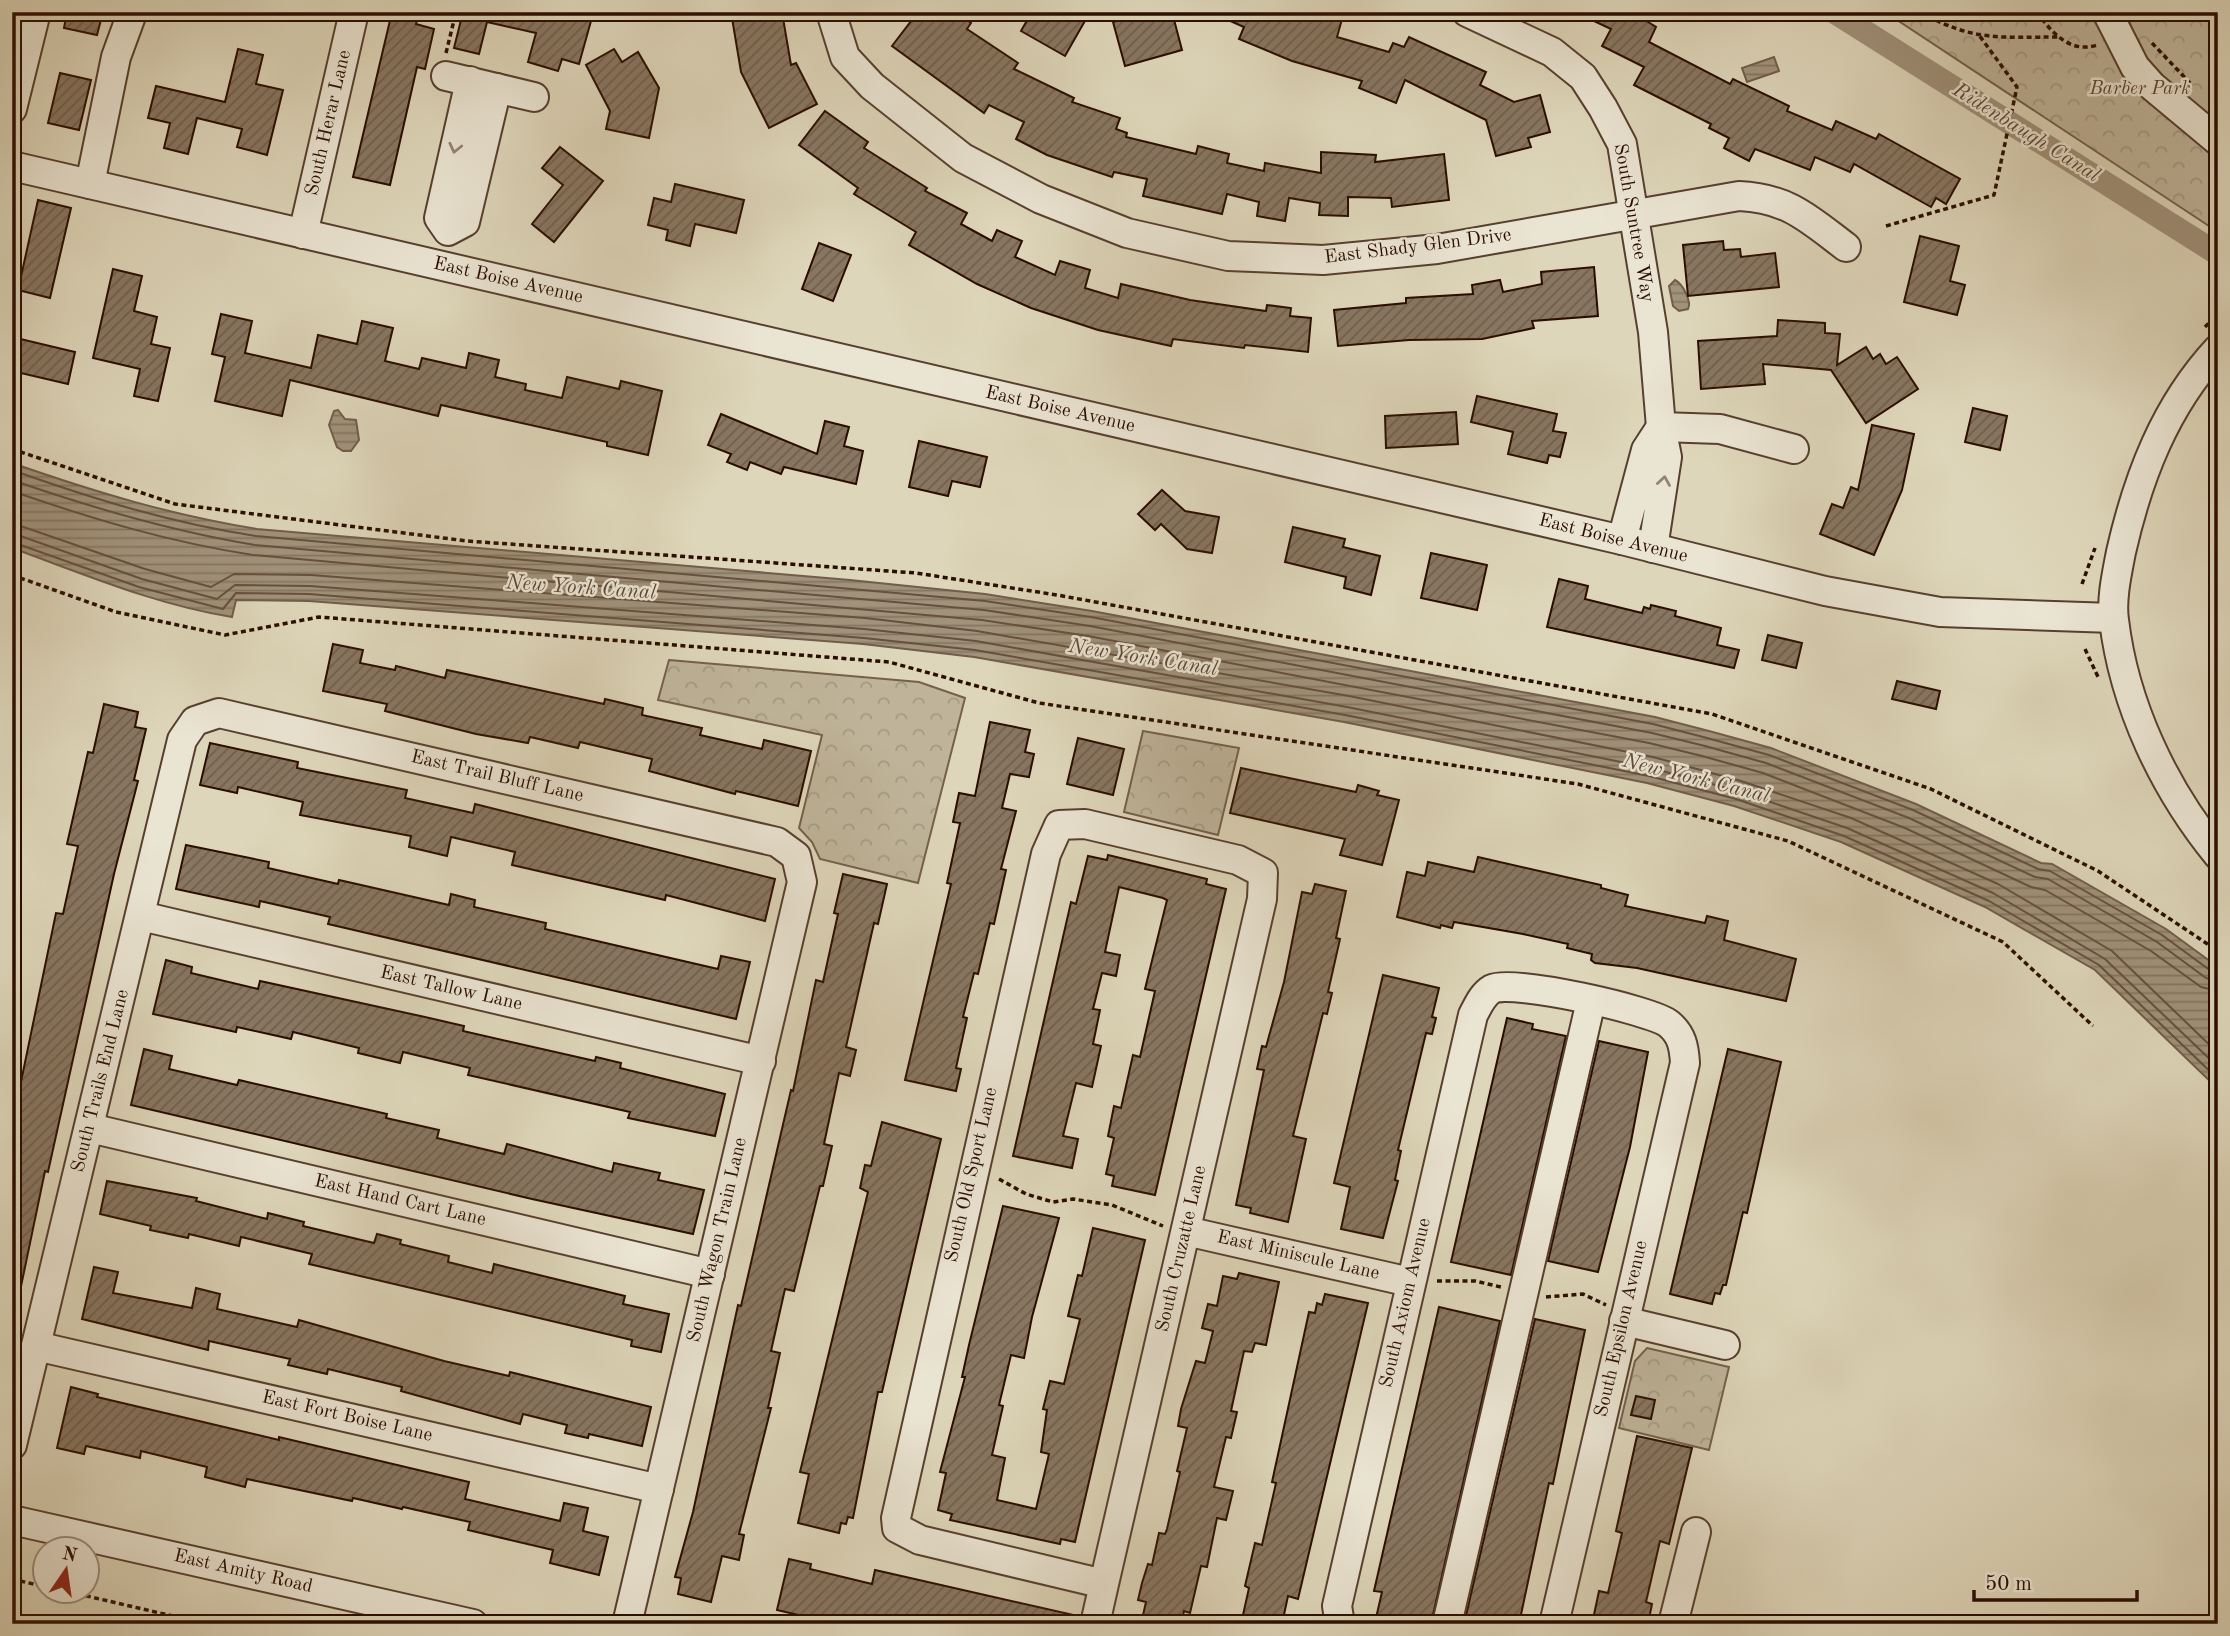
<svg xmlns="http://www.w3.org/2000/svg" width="2230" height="1636" viewBox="0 0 2230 1636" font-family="'Old Standard TT',serif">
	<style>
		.forest { fill: url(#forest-crowns); stroke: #74604d; stroke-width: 2 }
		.water { fill: url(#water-rules); stroke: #715d4a; stroke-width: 2 }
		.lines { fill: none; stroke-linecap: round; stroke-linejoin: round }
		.shore { stroke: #66503e; stroke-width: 2 }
		.canal { stroke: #a1927b; stroke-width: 23 }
		.building { fill: url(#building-hatch); stroke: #2a0d00; stroke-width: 2 }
		.minor-casing { stroke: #573f2e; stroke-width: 32 }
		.path { stroke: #2a0d00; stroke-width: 3.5; stroke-dasharray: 5 3.5; stroke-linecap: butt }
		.minor { stroke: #eae4d2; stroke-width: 28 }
		.oneway { stroke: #948374 }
		.labels { text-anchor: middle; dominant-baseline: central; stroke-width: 5; stroke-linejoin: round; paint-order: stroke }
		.park-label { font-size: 19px; font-style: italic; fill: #5e4736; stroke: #eae4d2 }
		.street-label { font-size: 19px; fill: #2a0d00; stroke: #eae4d2 }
		.water-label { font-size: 21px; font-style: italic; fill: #604937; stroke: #eae4d2 }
	</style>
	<defs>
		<pattern id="forest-crowns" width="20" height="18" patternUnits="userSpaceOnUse" patternTransform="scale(1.75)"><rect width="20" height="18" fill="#bfb49a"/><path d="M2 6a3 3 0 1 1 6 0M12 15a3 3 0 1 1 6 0" fill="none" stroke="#a49a83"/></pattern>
		<pattern id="water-rules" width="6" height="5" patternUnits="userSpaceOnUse" patternTransform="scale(1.75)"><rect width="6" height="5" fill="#a1927b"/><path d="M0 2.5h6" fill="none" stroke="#837662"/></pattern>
		<pattern id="building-hatch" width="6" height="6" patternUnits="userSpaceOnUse" patternTransform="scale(1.75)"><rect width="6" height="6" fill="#887661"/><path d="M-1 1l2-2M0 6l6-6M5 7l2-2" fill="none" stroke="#6f5f4e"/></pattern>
	</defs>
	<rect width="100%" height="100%" fill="#ded6ba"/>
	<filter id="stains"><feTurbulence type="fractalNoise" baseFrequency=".00286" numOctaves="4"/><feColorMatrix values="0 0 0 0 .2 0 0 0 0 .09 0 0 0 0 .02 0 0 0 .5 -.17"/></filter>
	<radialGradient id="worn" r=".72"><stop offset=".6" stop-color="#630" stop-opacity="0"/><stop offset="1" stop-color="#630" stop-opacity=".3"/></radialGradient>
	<g class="forest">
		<polygon points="1885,12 2218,12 2218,232"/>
		<polygon points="669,660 919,682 965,698 918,883 820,859 812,842 799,828 822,735 658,700"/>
		<polygon points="1143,731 1239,748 1218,835 1124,812"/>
		<polygon points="1647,1348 1729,1367 1709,1450 1619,1428 1635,1361"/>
	</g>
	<g class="water">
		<polygon points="1774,57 1779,71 1747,82 1742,68"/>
		<path d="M1675,280c8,4 17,22 13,29l-9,2 -6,-5 -4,-20z"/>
		<polygon points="338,410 345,419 356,420 359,440 351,451 343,451 337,447 329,425 334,411"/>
		<path d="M12,463c83,29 159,52 245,66l593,51 135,14 107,17 563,106 54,14 62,17 145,56 125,59 11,1 114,65 52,38v122l-123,-119 -110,-63 -144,-65 -107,-36 -87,-23 -303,-61 -370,-65 -111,-13 -554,-43 -73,-1 -4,17c-76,-12 -148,-43 -220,-69z"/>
	</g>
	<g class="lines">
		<g class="shore">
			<path d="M12,470c81,29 159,53 244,66l729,65 106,16 562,107 54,14 62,17 144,55 125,59 12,2 112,64 49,36 7,1"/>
			<path d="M12,480c80,28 158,51 243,65l729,65 106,16 562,107 53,13 61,17 143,55 126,59 13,2 109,63 49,36 12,3"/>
			<path d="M12,491c80,28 157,51 241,64l729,65 106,16 561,107 53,13 61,17 142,55 126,59 14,3 106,61 50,36 17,4"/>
			<polyline points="12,523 145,569 211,587 234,574 311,575 865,618 977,631 1349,696 1653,757 1741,781 1851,818 1998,884 2112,951 2218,1053"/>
			<polyline points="12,533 142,579 217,599 235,585 310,586 864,629 976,641 1347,707 1651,768 1738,791 1847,828 1993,893 2105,959 2218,1067"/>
			<polyline points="12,542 139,587 223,609 236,593 309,594 864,638 975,650 1345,715 1649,776 1736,799 1844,836 1989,901 2099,965 2218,1079"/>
		</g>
		<polyline class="canal" points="1834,12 2218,254"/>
	</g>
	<g class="building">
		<polygon points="67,12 103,12 97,35 64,28"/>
		<polygon points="392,12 418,17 416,24 434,29 425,69 417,67 390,185 353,177"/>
		<polygon points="463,12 560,12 591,21 579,64 562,59 558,71 528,62 536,33 487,22 479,54 454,48"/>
		<polygon points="731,12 782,12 791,65 796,63 817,104 769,128 741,72"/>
		<polygon points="918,12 958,12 971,23 967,29 1018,63 1014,69 1074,98 1072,102 1120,118 1116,129 1127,133 1126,137 1196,154 1198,146 1229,154 1227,163 1264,171 1265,163 1321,173 1321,152 1376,155 1375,162 1444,154 1449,200 1392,207 1391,198 1348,197 1348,216 1319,215 1320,203 1289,198 1285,221 1257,216 1259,202 1227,194 1222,214 1143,196 1147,179 1114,172 1112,177 1047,155 1016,139 1024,122 989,105 984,113 892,46"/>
		<polygon points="1032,12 1090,12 1065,56 1021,31"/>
		<polygon points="1148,12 1172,12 1182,50 1125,66 1113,22"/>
		<polygon points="1210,12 1344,12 1337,37 1389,52 1393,43 1404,47 1409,37 1486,72 1480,85 1514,102 1540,95 1550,132 1528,138 1531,147 1496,156 1486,120 1405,80 1396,103 1359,88 1362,81 1292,61 1239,39 1244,27"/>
		<polygon points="1575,12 1653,12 1648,22 1656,27 1649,42 1730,84 1733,79 1789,106 1787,111 1832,130 1836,121 1876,139 1879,134 1960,179 1946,204 1936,198 1931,207 1854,164 1850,172 1815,157 1810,170 1755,149 1749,161 1724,148 1729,138 1709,128 1711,124 1634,85 1644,67 1602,46 1611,29"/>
		<polygon points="238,49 263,55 256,84 283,90 267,155 237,147 242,129 197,118 188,154 164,148 170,123 148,118 156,86 225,102"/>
		<polygon points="614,49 622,62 638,52 659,88 649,138 606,129 610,111 586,65"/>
		<polygon points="60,73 91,80 79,130 48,123"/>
		<polygon points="825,111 868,142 864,148 927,188 925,191 967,213 961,224 992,241 997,230 1022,241 1015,257 1055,275 1060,261 1090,270 1085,288 1118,298 1121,284 1190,300 1266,311 1267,305 1291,308 1290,316 1311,318 1308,352 1245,345 1244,348 1173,339 1171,346 1098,330 1031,308 977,284 909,245 916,232 854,194 858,188 799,145"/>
		<polygon points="560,147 603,181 554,242 532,224 563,185 542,168"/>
		<polygon points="675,184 744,200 736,233 695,224 690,246 666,240 668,230 648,225 654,198 671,202"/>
		<polygon points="38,200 71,208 50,298 18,290"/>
		<polygon points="1920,236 1959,246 1950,281 1965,285 1957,315 1904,302"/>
		<polygon points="1723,241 1724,250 1740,249 1741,257 1775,253 1779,287 1688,296 1683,245"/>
		<polygon points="819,243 851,255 833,301 802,289"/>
		<polygon points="1594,267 1598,316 1532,321 1534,328 1482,339 1409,340 1338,346 1334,310 1406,303 1406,298 1473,294 1472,285 1500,280 1503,292 1542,284 1541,272"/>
		<polygon points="113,269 142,276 134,311 157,317 151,344 170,348 158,401 134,396 140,369 93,358"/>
		<polygon points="221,314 252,321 245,353 311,368 318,335 357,344 362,321 393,328 385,361 419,369 422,358 466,368 469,353 499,360 495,377 526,384 525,390 562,398 567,377 619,389 621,381 662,391 648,455 607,446 607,442 441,405 438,416 290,380 282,416 215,401 225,357 212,354"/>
		<polygon points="1778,320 1825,323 1825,333 1840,334 1837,365 1866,347 1873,359 1880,354 1886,364 1897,357 1918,389 1866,423 1831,370 1763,364 1765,384 1701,389 1698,341 1777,336"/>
		<polygon points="12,337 75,352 68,384 12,371"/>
		<polygon points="1477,396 1557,414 1553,431 1566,433 1560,457 1549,455 1547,463 1508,454 1513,432 1471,422"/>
		<polygon points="1973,408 2007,416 2000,450 1965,442"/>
		<polygon points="1456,412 1458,444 1386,448 1385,416"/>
		<polygon points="721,414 817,454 825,421 849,427 844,446 863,451 856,484 784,467 781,474 750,462 747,470 727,462 731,454 708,445"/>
		<polygon points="1872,425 1914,434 1902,490 1874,555 1820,534 1832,504 1843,508 1851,487 1858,490"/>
		<polygon points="919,441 987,457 980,487 952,481 948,496 909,487"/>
		<polygon points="1162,490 1185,511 1219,517 1212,553 1187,549 1161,524 1155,530 1138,514"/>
		<polygon points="1293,527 1345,539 1343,547 1380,556 1371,595 1344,588 1346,577 1285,562"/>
		<polygon points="1431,553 1487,565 1477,610 1421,598"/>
		<polygon points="1559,579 1588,586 1585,599 1642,613 1644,607 1650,609 1651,605 1676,611 1675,616 1721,628 1717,645 1739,650 1734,668 1547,627"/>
		<polygon points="1768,635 1802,643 1796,668 1762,660"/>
		<polygon points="333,644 363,650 360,663 395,670 396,666 445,678 447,670 604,704 605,699 643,708 642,715 702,728 700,735 762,749 764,740 811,751 798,806 736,791 735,794 649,771 652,759 580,742 578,748 530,737 528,743 476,734 385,711 387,704 323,691"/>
		<polygon points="1897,681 1940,691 1936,709 1892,699"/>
		<polygon points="104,704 138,712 135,727 146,729 134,780 138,781 114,874 48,1172 45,1171 19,1296 12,1295 12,1125 56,913 63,914 78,846 67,844 88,752 93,753"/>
		<polygon points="990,722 1030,730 1025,752 1034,754 1029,777 1010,774 1002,808 1016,811 1001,869 1006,870 994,924 990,923 978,974 974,973 963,1017 967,1018 956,1068 961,1069 956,1091 905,1080 951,884 947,883 960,823 953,822 959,793 975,796"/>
		<polygon points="1078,738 1124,749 1113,795 1067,784"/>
		<polygon points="210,743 298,762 297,768 407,790 405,798 473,813 475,804 775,879 765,921 666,895 665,900 512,865 515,852 451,837 447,856 409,847 411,836 300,815 303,802 238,787 237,793 200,785"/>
		<polygon points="1241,768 1356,792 1358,785 1379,791 1377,795 1399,800 1382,865 1340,855 1345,839 1230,813"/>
		<polygon points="186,845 269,862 268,868 338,884 339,880 449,905 451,894 475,900 474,907 546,923 545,929 718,969 721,956 750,962 736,1019 328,924 330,917 260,901 259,907 176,889"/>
		<polygon points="1108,855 1207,879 1206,884 1226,889 1155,1195 1112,1186 1114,1176 1106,1174 1114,1138 1108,1136 1114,1106 1121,1108 1133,1055 1140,1057 1155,991 1145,989 1167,900 1163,898 1119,887 1105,952 1120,955 1116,976 1102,973 1093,1009 1100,1010 1093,1044 1101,1046 1092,1087 1076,1083 1063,1136 1078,1139 1072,1168 1013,1156 1071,902 1076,904 1088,856 1107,860"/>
		<polygon points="1478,857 1601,885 1601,888 1628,895 1625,906 1705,923 1707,916 1728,921 1724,940 1796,959 1786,1001 1637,968 1595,963 1591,960 1592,954 1567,948 1568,944 1523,934 1454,922 1452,928 1441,925 1440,928 1397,917 1407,872 1425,876 1428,862 1474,872"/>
		<polygon points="843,874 887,884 878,924 874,923 846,1047 856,1050 850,1076 839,1073 824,1144 832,1146 823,1186 820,1186 794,1291 785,1289 771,1351 780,1353 768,1408 771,1408 739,1534 744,1535 739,1560 722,1556 711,1602 678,1594 681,1578 675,1577 693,1512 738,1305 741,1306 791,1090 793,1091 816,980 823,982 838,914 834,913"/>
		<polygon points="1315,884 1346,891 1336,938 1340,939 1328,992 1332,993 1327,1014 1323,1013 1293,1136 1306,1139 1288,1222 1250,1213 1251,1208 1236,1205 1264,1070 1257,1069 1262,1046 1266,1047 1284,982 1302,892 1312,894"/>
		<polygon points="166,960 192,967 191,973 258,989 260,981 425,1017 464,1026 463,1031 595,1061 596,1057 621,1063 620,1068 725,1094 715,1136 628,1118 630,1112 468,1075 470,1068 403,1052 400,1063 358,1053 359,1048 293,1032 291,1039 237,1027 236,1032 153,1014"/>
		<polygon points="1383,975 1439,988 1432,1017 1436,1018 1432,1034 1426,1033 1398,1150 1401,1151 1395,1180 1398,1181 1383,1238 1341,1229 1350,1187 1334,1183"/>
		<polygon points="1507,1018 1533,1024 1532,1029 1566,1036 1511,1275 1451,1262"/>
		<polygon points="1599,1041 1648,1052 1630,1147 1598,1272 1548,1261"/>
		<polygon points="144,1049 172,1056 169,1069 237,1085 239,1080 387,1114 386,1118 439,1130 437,1138 504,1154 507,1144 612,1172 614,1163 660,1173 658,1180 704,1190 693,1234 532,1199 131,1105"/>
		<polygon points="1728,1049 1781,1062 1747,1213 1743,1212 1726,1285 1723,1285 1720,1294 1715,1293 1712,1304 1670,1294"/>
		<polygon points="882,1122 941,1139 882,1392 878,1392 853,1518 848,1517 846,1524 841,1523 839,1533 798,1523 809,1474 800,1472 868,1192 860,1188 865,1165 871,1166"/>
		<polygon points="107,1181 197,1198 196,1201 267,1219 268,1213 304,1222 303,1226 374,1243 377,1234 401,1240 400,1244 449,1256 448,1262 492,1273 494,1264 625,1296 623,1304 669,1314 661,1352 631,1346 632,1340 309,1264 312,1254 241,1237 239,1246 189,1234 188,1238 150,1230 151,1226 100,1214"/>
		<polygon points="1003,1206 1059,1218 1032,1317 1024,1358 1011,1355 999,1405 1003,1406 992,1455 1005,1458 997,1500 1036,1509 1049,1454 1041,1452 1047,1410 1043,1409 1050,1381 1064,1384 1080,1319 1068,1316 1078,1275 1082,1276 1093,1228 1145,1240 1075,1542 1061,1539 1060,1544 950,1520 952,1514 938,1510 946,1473 940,1472 965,1377 962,1377 969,1345"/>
		<polygon points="94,1267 118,1272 113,1293 192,1308 196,1288 220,1294 217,1309 297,1327 299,1320 444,1361 509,1376 510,1372 651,1407 642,1446 589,1434 588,1438 565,1433 567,1425 523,1414 520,1424 401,1391 402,1387 328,1369 327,1374 288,1365 290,1359 209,1341 208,1350 82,1319"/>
		<polygon points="1239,1273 1279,1282 1266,1345 1255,1343 1252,1352 1244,1351 1231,1411 1237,1412 1231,1438 1226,1437 1214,1487 1233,1491 1226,1520 1217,1518 1207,1567 1201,1566 1190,1613 1184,1611 1181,1624 1141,1624 1146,1602 1138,1600 1142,1583 1148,1564 1152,1565 1159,1533 1165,1534 1167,1529 1180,1472 1177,1471 1187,1428 1178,1426 1181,1409 1196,1361 1205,1363 1213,1331 1202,1328 1208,1304 1217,1306 1223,1276 1237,1279"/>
		<polygon points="1325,1294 1368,1303 1298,1599 1288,1596 1282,1624 1241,1624 1249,1588 1245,1586 1255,1543 1262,1545 1276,1483 1272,1482 1309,1312 1315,1313 1317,1303 1322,1305"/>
		<polygon points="1439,1307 1500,1321 1431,1624 1402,1624 1376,1618 1382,1592 1374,1591"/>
		<polygon points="1535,1319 1585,1330 1553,1484 1549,1483 1519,1624 1464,1624"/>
		<polygon points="71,1387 98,1394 97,1397 199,1421 279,1440 279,1437 469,1482 465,1499 560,1521 564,1503 588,1508 583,1531 608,1537 599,1575 550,1563 553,1550 468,1530 470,1522 403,1507 402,1509 353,1498 352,1501 247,1479 245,1487 205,1477 207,1467 141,1451 140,1458 86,1446 84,1454 57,1448"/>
		<polygon points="1636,1396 1655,1400 1651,1419 1631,1415"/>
		<polygon points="1637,1436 1692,1448 1669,1544 1660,1541 1646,1602 1652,1604 1648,1624 1592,1624 1599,1591 1608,1593 1622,1533 1616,1531"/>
		<polygon points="789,1559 811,1564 810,1569 872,1584 875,1570 1078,1616 1077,1624 837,1624 777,1610"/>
	</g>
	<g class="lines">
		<defs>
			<g id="minor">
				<path d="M831,12l14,45 27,29 91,72 78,41 86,34 101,23 95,4 114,-11 302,-53c49,2 70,23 107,51"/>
				<polyline points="1467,12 1552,52 1583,77 1603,108 1622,144 1653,332 1661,427 1720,429 1794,449"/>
				<polyline points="2107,12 2135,67 2152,86 2218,141"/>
				<polyline points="446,76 534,97"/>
				<polyline points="470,81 439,218 448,231 465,222 497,88"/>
				<polyline points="12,109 36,12"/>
				<polyline points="12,166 1622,540 1825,591 1940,612 2113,618"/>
				<polyline points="90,184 116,57 131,16"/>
				<polyline points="303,234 354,12"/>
				<path d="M2218,349c-53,57 -80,128 -97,203 -4,21 -10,47 -7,68 10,85 50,169 104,235"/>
				<polyline points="1622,540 1646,450 1661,427 1667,457 1653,548"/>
				<polyline points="141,916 761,1061"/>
				<polyline points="90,1128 710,1274"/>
				<polyline points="1186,1231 1410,1282"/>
				<polyline points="1624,1321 1725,1345"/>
				<polyline points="36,1346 659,1489"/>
				<polyline points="12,1445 182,740 195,721 219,713 777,842 796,856 802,882 627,1624"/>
				<polyline points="12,1520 473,1624"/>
				<polyline points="1095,1624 1104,1584 1262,899 1263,873 1238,860 1085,824 1059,825 1046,854 896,1518 897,1528 920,1540 1104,1584"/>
				<path d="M1340,1624l-3,-18 136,-591c5,-9 9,-20 19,-26 20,-10 160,21 177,35 13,11 15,23 16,39l-131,561"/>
				<polyline points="1447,1624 1591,1001"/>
				<polyline points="1673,1624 1696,1532"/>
			</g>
		</defs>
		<use href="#minor" class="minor-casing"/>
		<g class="path">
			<path d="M1921,12c51,30 81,25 138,25"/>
			<path d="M2037,12c14,20 33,42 60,33"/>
			<polyline points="2152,43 2190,83"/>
			<polyline points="446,53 456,12"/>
			<polyline points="1886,226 1994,195 2017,87 1979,35"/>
			<polyline points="2205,327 2218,313"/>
			<polyline points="12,449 175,504 467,541 916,573 1057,595 1712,714 1931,789 2098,871 2218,951"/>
			<polyline points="12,575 116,612 225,635 319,617 889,662 1039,703 1578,784 1788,841 2003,942 2093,1026"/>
			<polyline points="2082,584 2095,548"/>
			<polyline points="2085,649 2099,679"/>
			<polyline points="999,1179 1026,1194 1053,1202 1073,1199 1112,1205 1163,1226"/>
			<polyline points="1437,1281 1475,1281 1501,1287"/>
			<polyline points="1546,1297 1583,1294 1606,1305"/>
			<polyline points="12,1579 46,1587"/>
			<polyline points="61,1590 207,1624"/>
		</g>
		<use href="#minor" class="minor"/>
	</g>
	<defs><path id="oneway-chevron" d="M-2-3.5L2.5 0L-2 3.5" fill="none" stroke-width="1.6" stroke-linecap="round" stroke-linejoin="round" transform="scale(1.75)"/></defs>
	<g class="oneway">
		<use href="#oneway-chevron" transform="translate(455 148) rotate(103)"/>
		<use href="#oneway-chevron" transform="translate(1664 481) rotate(-81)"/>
	</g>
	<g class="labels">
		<g class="park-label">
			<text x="2140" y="89">Barber Park</text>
		</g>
		<g class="street-label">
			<text transform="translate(329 123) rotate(-77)">South Herar Lane</text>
			<text transform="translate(1633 223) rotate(80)">South Suntree Way</text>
			<text transform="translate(1418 247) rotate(-7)">East Shady Glen Drive</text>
			<text transform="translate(508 281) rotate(13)">East Boise Avenue</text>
			<text transform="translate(1060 410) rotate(13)">East Boise Avenue</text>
			<text transform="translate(1613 539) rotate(14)">East Boise Avenue</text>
			<text transform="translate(497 777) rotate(13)">East Trail Bluff Lane</text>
			<text transform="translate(451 989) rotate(13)">East Tallow Lane</text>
			<text transform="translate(101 1081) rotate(-76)">South Trails End Lane</text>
			<text transform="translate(972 1175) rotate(-77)">South Old Sport Lane</text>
			<text transform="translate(400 1201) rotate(13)">East Hand Cart Lane</text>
			<text transform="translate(718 1240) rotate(-77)">South Wagon Train Lane</text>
			<text transform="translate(1182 1249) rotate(-77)">South Cruzatte Lane</text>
			<text transform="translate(1298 1256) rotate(13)">East Miniscule Lane</text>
			<text transform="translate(1406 1303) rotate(-77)">South Axiom Avenue</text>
			<text transform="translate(1622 1329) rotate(-77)">South Epsilon Avenue</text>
			<text transform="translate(347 1417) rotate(13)">East Fort Boise Lane</text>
			<text transform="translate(243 1572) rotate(13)">East Amity Road</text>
		</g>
		<g class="water-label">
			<text transform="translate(2026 133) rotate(32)">Ridenbaugh Canal</text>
			<text transform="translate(581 588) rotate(4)">New York Canal</text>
			<text transform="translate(1143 658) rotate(9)">New York Canal</text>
			<text transform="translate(1696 779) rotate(14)">New York Canal</text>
		</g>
	</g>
	<rect width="2230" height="1636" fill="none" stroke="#ded6ba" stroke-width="42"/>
	<rect x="14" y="14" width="2202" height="1608" fill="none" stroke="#2a0d00" stroke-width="3.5"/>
	<rect x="21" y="21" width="2188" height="1594" fill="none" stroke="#2a0d00" stroke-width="2"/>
	<g transform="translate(66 1570) rotate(13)"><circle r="33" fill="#eae4d2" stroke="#9d8e7e" stroke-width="2"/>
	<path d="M0-5L12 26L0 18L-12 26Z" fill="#8f2418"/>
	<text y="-10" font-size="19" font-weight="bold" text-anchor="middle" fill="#2a0d00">N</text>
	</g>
	<path d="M1974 1590v10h163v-10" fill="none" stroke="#2a0d00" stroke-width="3.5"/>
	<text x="1985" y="1590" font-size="21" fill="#2a0d00" stroke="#eae4d2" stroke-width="5" paint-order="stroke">50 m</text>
	<rect width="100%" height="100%" filter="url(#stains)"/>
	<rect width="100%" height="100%" fill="url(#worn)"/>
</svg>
